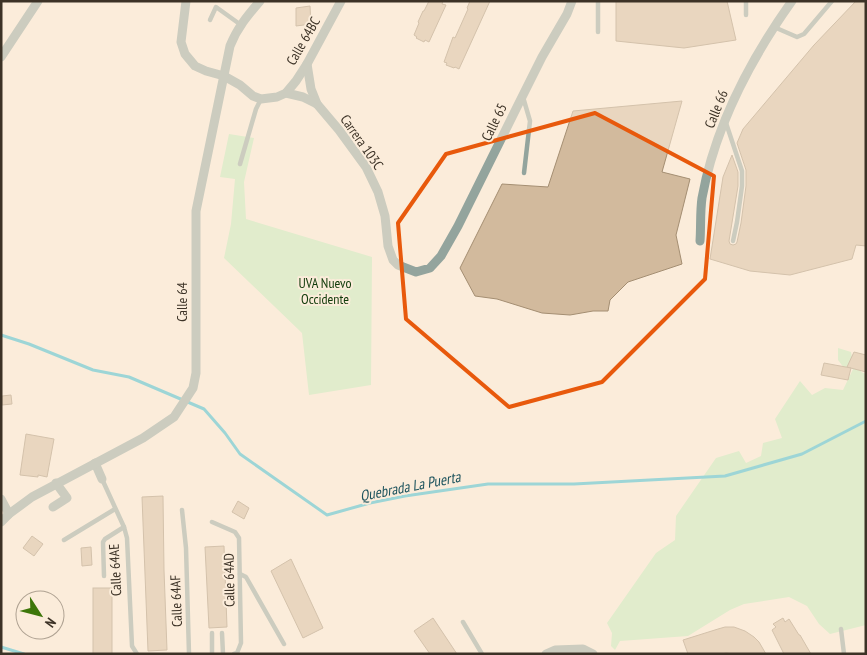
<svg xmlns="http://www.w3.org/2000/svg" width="867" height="655" viewBox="0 0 867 655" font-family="'PT Sans Narrow',sans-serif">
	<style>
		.green { fill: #c0eaba }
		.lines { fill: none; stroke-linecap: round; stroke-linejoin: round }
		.stream { stroke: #2ab9d1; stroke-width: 3 }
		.building { fill: #d2ba9d; stroke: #a48e72 }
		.lane { stroke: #93a49d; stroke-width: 4.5 }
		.street { stroke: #93a49d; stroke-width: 9 }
		.marked { fill: none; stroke: #e8590c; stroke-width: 4; stroke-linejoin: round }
		.labels { text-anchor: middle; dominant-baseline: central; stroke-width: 4; stroke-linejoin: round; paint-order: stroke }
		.street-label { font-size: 14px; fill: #3c3226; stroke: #fbecda }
		.park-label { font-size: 14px; fill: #103b0a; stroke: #fbecda }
		.water-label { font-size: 15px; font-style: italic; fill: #1b525c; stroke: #fbecda }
	</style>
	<rect width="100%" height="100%" fill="#fbecda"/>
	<g class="green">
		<polygon points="229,134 254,138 244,182 246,219 372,257 371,385 309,395 302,333 224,258 231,224 235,179 220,177"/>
		<polygon points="838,348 851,352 853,363 862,365 861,372 866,374 866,625 830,634 819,624 807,606 789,597 744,604 730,610 688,636 620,641 615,650 611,646 612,633 607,623 656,553 675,540 676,516 716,458 739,451 746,463 761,456 763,443 782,438 775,419 800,381 812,395 825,388 843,390 853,369 844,368 838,360"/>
	</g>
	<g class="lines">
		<g class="stream">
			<polyline points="1,335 29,344 93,370 129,377 204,409 225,433 240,454 327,515 370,503 405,496 488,484 574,484 725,476 802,454 866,421"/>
			<polyline points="1,647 24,654"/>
		</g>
	</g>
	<g class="building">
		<polygon points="429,1 443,1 442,4 446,5 429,42 425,40 424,42 416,38 417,37 414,35 419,23 418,22 423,11 424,11"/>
		<polygon points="470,1 490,1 459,69 455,67 454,68 446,65 447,63 444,62 453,37 455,38 468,9 467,8"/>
		<polygon points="616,1 727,1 736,40 684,48 616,41"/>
		<polygon points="856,1 866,1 866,246 856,245 852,259 790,275 750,271 710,259 723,177 732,155 738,172 738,186 729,241 730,244 733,245 736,244 737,242 741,223 746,186 746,170 737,143 743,129 814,45"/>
		<polygon points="310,6 311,24 296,26 296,8"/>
		<polygon points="682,101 662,172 690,179 676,235 682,264 628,282 610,300 608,311 593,311 570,315 542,313 497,299 475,296 460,268 502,184 548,187 573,111"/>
		<polygon points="854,352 866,355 866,372 847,367"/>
		<polygon points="824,363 851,368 848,380 821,375"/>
		<polygon points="11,395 12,404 2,405 2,396"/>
		<polygon points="26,434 54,439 47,477 38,475 38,477 20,475"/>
		<polygon points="163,496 164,570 167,650 148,651 142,497"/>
		<polygon points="238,501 249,508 244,519 232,512"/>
		<polygon points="32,536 43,544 34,556 23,548"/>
		<polygon points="224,546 227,627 209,628 205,547"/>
		<polygon points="91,547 92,565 82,566 81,548"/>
		<polygon points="291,559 323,628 303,638 271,571"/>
		<rect x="93" y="588" width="19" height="66"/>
		<polygon points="433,618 457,654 430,654 414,631"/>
		<polygon points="783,618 785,622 789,619 799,635 800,635 811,654 784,654 772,630 776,627 773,624"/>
		<polygon points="725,627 734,627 745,631 754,637 759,642 766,654 733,654 726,653 722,654 688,654 683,640 718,629"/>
	</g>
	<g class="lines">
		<g class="lane">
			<polyline points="598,1 598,32"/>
			<polyline points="746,1 746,15"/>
			<polyline points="210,20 216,7 241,25"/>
			<polyline points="774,27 797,37 804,34 832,1"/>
			<polyline points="523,97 530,121 524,173"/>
			<polyline points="726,123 742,171 742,186 737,222 733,241"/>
			<polyline points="240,164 256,109 261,99"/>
			<polyline points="102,479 124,527 127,538 132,646 137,654"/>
			<polyline points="182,510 186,548 189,654"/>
			<polyline points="212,522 235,532 239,538 241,643 237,653 234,654"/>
			<polyline points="64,540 115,509"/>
			<polyline points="240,574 246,577 284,644"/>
			<polyline points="104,576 103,542 105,539 124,527"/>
			<polyline points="463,622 482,654"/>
			<polyline points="841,629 844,654"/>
			<polyline points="222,633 223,654"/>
			<polyline points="212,654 212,633"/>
		</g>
		<g class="street">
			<polyline points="186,1 181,42 185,54 195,66 206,71 224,76 240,85 253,96 261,99 277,97 286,93 296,81 307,64 341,1"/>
			<polyline points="1,57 38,1"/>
			<polyline points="307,64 311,89 317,104 339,130 366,167 378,192 385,216 388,246 393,260 398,265 416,272 430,268 441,256 458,226 516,109 542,57 567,14 572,1"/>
			<polyline points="286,93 303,97 317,104"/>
			<path d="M700,241c1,-14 0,-29 2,-43 13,-72 48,-138 90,-197"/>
			<polyline points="95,463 102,479"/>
			<polyline points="1,499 9,514"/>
			<polyline points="53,507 67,498 56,483"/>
			<path d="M1,522l8,-8 23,-17 111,-59 31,-21 19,-29 3,-15v-162l34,-165c7,-18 18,-31 30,-45"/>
			<polyline points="546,654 555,650 583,649 593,654"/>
		</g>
	</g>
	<path d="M0 0H867V655H0ZM595,113l119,63 -9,103 -103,103 -93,25 -103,-88 -8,-96 48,-69z" fill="#fbecda" fill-opacity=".55" fill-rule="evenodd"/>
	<path class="marked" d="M595,113l119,63 -9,103 -103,103 -93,25 -103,-88 -8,-96 48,-69z"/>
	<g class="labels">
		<g class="street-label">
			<text transform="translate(303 41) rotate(-60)">Calle 64BC</text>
			<text transform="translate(716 109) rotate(-68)">Calle 66</text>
			<text transform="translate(494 122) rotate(-64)">Calle 65</text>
			<text transform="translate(362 142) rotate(55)">Carrera 103C</text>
			<text transform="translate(182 302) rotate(-90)">Calle 64</text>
			<text transform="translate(115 570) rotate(-93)">Calle 64AE</text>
			<text transform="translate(229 580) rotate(-91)">Calle 64AD</text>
			<text transform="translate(176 601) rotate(-92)">Calle 64AF</text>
		</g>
		<g class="park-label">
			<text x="325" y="283">UVA Nuevo<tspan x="325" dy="16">Occidente</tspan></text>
		</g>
		<g class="water-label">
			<text transform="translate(410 486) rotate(-11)">Quebrada La Puerta</text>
		</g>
	</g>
	<rect width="867" height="655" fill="none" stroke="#3c3226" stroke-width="5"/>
	<g transform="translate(40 615) rotate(126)"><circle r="24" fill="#fbecda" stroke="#afa292"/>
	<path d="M0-4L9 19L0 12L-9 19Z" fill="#3d7609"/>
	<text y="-8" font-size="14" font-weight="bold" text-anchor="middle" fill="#3c3226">N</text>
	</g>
</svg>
